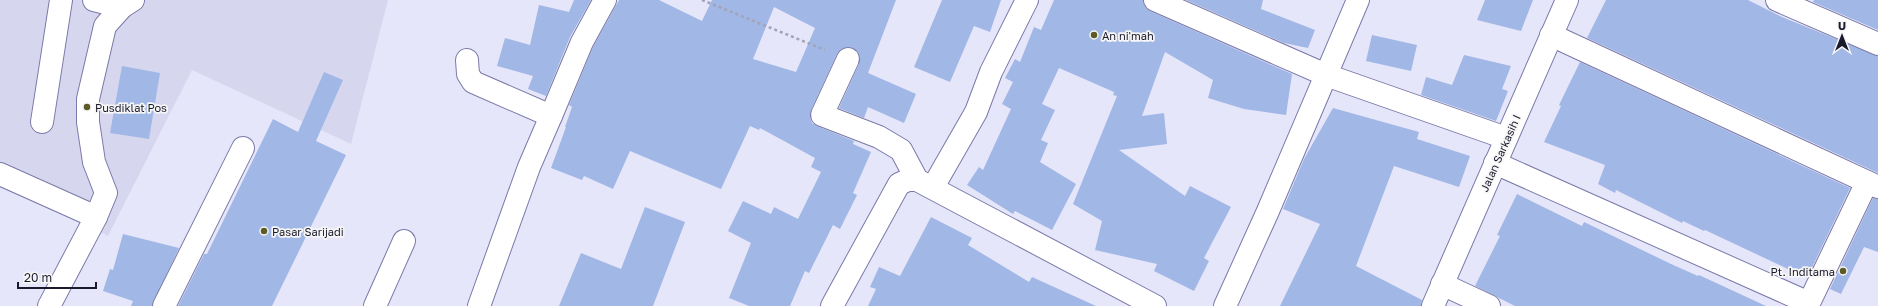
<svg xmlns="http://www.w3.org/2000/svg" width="1878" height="306" viewBox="0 0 1878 306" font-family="'Golos Text',sans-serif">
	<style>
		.built { fill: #d6d7ee }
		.building { fill: #a1b7e5; fill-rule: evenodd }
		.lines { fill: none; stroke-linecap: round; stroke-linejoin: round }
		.minor-casing { stroke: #7a79a8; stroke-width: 24 }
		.path { stroke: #a3a2b7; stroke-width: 2.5; stroke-dasharray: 3 3; stroke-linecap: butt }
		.minor { stroke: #fff; stroke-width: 22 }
		.poi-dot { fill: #5e5a26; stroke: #f6f6f6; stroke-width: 1.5 }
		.labels { text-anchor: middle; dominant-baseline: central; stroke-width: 3.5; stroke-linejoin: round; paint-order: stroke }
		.poi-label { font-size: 11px; fill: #1b1a2d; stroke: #f6f6f6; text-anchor: start }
		.street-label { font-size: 11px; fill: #1b1a2d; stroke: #f6f6f6 }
	</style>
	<rect width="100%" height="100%" fill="#e6e6fb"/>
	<polygon class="built" points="0,0 388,0 351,144 192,70 108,236 0,181"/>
	<g class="building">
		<polygon points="574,0 591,0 570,37 546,96 528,89 533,76 497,66 505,38 530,45 539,5 569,12"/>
		<path d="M619,0h40l43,21 10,-21h184l-28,73 48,21 -12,29 -36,-16 -4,11 -25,-10 20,-44 1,-6 -2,-6 -5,-4 -6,-1 -6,2 -4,5 -26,56 -1,7 2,6 5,3 37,15 -1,3 18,8 -18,41 4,2 -17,34 -7,-4 -24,48 -4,-2 -15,35h-41l-20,-8 22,-55 -23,-12 15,-30 28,13 3,-7 24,12 23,-47 -10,-5 4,-9 -55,-30 -1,2 -9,-4 -29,63 -91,-38 -17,38 -29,-13 -2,4 -31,-12 15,-41h-1l7,-20 -3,-2 24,-58zM774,7l41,21 -19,44 -43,-13z"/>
		<polygon points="942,0 1001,0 990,32 974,26 950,82 914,67"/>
		<polygon points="1054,0 1143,0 1145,7 1150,11 1292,74 1286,115 1244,109 1208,98 1213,80 1165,52 1142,116 1164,113 1167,144 1119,150 1185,196 1190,186 1231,207 1204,258 1209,261 1194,291 1154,271 1157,264 1095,250 1102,221 1073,204 1117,96 1113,95 1114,92 1059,68 1042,104 1055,110 1041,140 1048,143 1040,162 1076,184 1052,230 1015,211 1013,214 967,185 979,167 983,170 1011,109 1002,104 1013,82 1005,78 1015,59 1020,62 1034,27 1041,30"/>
		<polygon points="1186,0 1263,0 1261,9 1315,30 1308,48 1284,43"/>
		<polygon points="1485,0 1533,0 1521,31 1477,20"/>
		<polygon points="1606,0 1748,0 1782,17 1878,56 1878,173 1587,38"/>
		<polygon points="1814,0 1878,0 1878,30 1813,2"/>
		<polygon points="1372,35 1417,45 1411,71 1366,61"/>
		<polygon points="1464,55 1511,66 1502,89 1508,91 1496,121 1421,95 1426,77 1452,85"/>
		<polygon points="1580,62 1850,188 1807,278 1705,230 1704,231 1683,221 1682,223 1616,190 1615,193 1598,184 1605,165 1544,142 1561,106 1559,105"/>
		<polygon points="122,66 160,73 149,139 110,133"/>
		<polygon points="324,72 343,80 316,141 346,155 272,306 178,306 204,254 207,254 273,119 298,132"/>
		<polygon points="1333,108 1419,132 1417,139 1470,156 1459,187 1394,166 1356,266 1422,300 1421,306 1280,306 1320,224 1283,209 1304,159"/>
		<polygon points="1517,194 1582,226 1584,222 1671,264 1698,276 1699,275 1766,306 1515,306 1475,286 1500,236 1497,235"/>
		<polygon points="1873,198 1878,199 1878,252 1864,247 1841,294 1830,289"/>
		<polygon points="645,207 685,222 653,306 559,306 581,253 621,269"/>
		<polygon points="931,217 972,238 968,245 1029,282 1032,277 1096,306 868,306 876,289 870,287 879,267 900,276"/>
		<polygon points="123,234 179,248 152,306 131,306 133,301 103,291 110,269 113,270"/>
	</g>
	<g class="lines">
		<defs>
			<g id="minor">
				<polyline points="94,0 122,7"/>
				<polyline points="1155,0 1326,75 1506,138"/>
				<polyline points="1777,0 1878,44"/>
				<polyline points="1551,35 1878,187"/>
				<polyline points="848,59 822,115 879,137 901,150 917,180"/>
				<polyline points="467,60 468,74 473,82 551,116 529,167 479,306"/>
				<polyline points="551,116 582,42 605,0"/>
				<polyline points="42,122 61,0"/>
				<polyline points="1495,163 1809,303 1867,182"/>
				<polyline points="0,174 96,217"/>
				<polyline points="933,187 976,112 991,72 1027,0"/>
				<polyline points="1442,284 1489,306"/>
				<polyline points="49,306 96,217 106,193 94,162 88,122 88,99 105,26 122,7 133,0"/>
				<polyline points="164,306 243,148"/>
				<polyline points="375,306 404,241"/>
				<polyline points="832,306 899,184 908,180 917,180 1155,306"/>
				<polyline points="1225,306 1268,211 1358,0"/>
				<polyline points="1433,306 1567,0"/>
			</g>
		</defs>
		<use href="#minor" class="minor-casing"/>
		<polyline class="path" points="702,0 825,50"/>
		<use href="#minor" class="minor"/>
	</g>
	<g class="poi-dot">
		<circle cx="1094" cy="35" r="4"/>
		<circle cx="87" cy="107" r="4"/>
		<circle cx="264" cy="231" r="4"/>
		<circle cx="1843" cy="271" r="4"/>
	</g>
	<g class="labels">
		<g class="poi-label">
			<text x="1102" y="35">An ni'mah</text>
			<text x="95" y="107">Pusdiklat Pos</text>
			<text x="272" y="231">Pasar Sarijadi</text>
			<text x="1835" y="271" text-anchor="end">Pt. Inditama</text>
		</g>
		<g class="street-label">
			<text transform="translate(1500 153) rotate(-66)">Jalan Sarkasih I</text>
		</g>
	</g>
	<g transform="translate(1842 36)" stroke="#f6f6f6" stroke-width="3" paint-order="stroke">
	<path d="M0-3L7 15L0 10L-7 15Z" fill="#1b1a2d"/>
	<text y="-6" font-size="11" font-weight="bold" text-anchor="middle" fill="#1b1a2d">U</text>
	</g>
	<path d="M18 282v6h78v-6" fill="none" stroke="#1b1a2d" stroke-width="2"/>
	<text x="24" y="282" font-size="12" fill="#1b1a2d" stroke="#f6f6f6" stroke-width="3" paint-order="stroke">20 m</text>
</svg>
